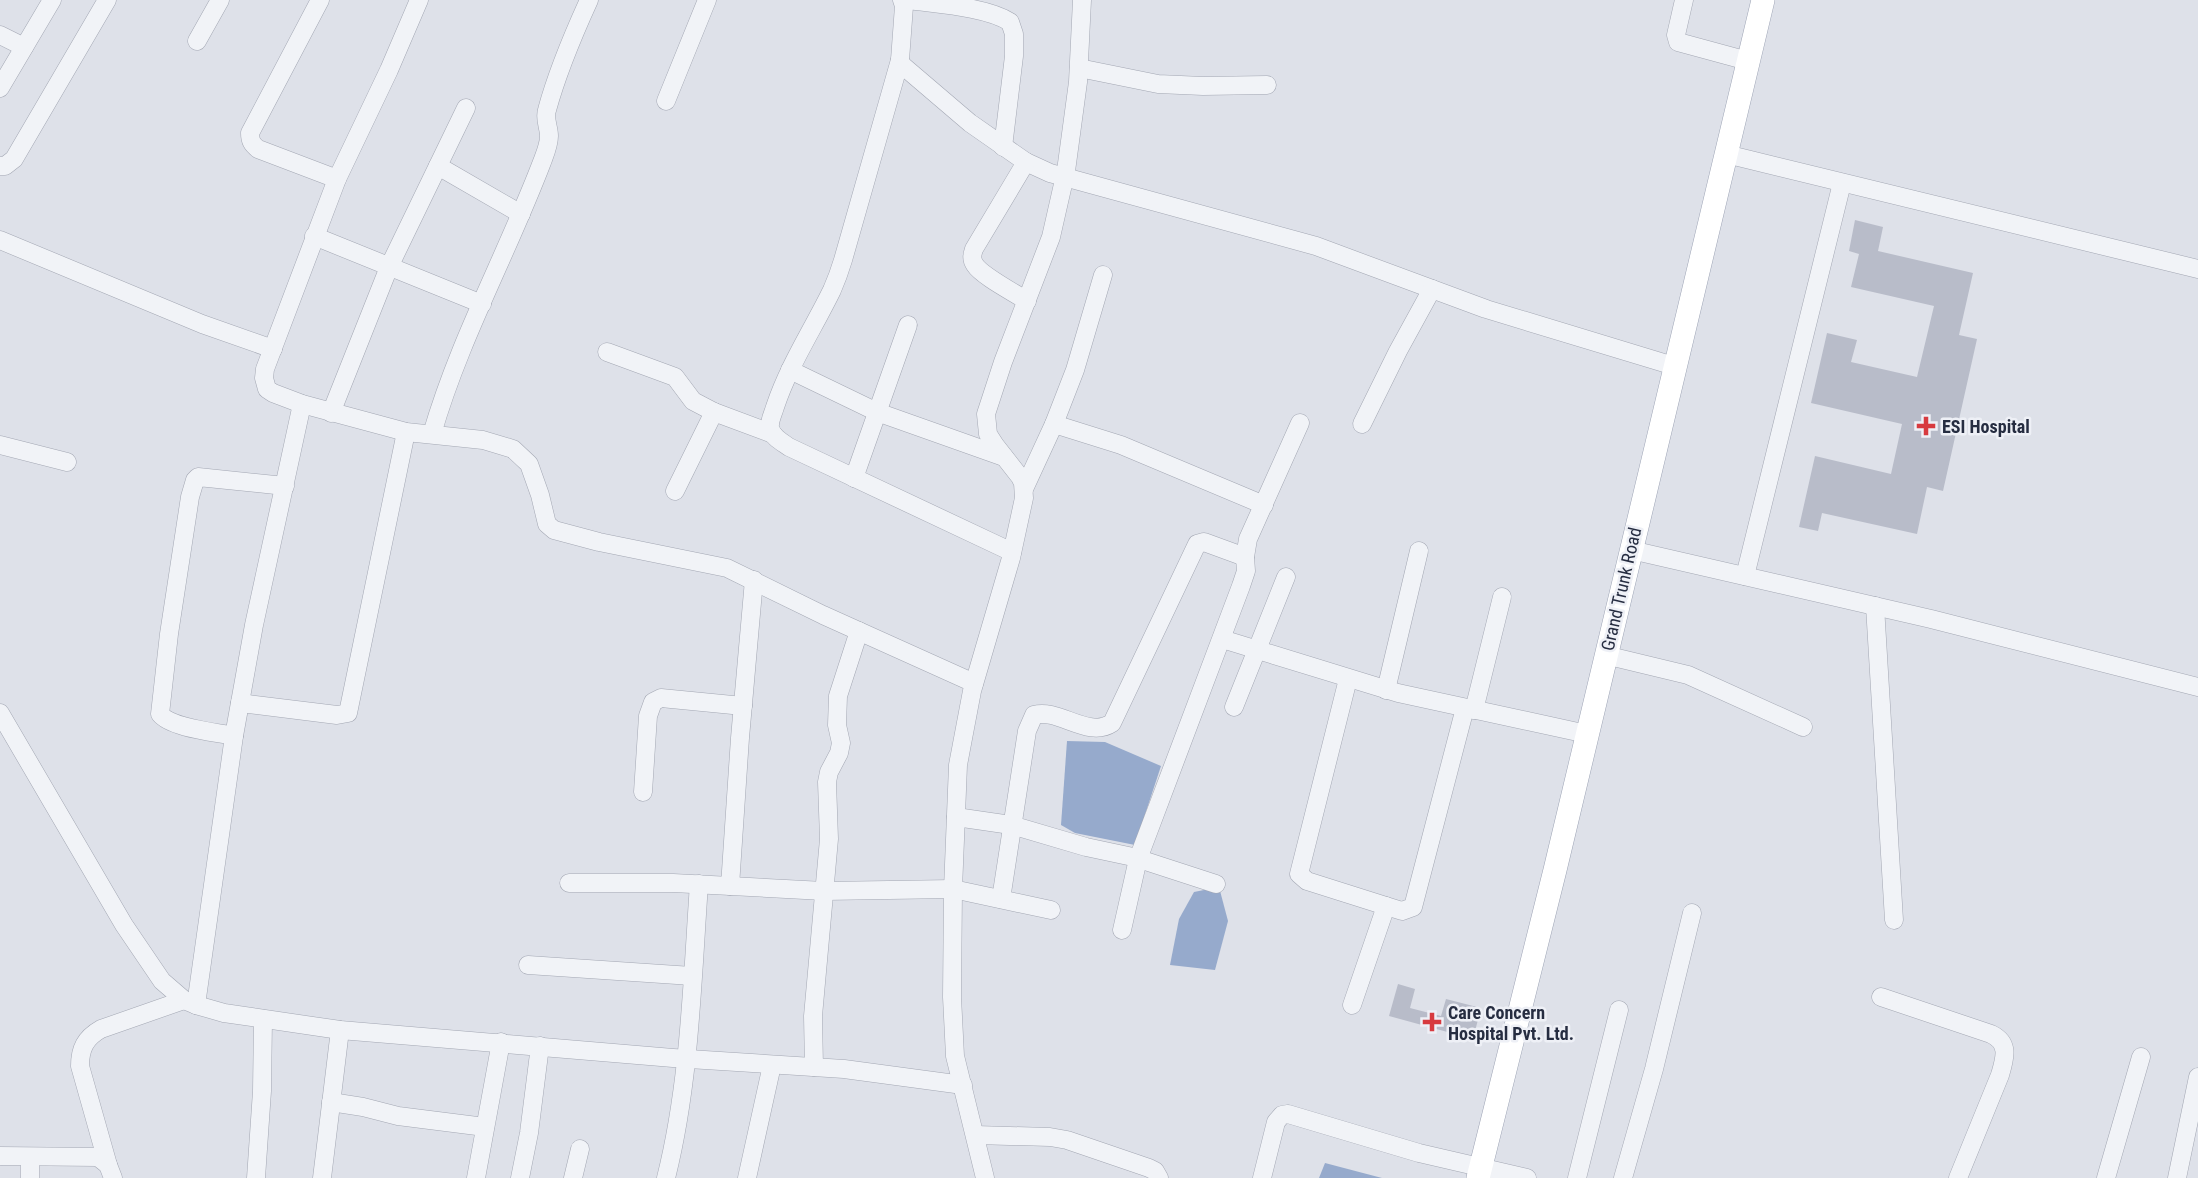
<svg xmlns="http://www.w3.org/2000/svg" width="2198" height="1178" viewBox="0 0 2198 1178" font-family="'Roboto Condensed',sans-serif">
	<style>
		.water { fill: #96aacc }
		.building { fill: #b8bcc9 }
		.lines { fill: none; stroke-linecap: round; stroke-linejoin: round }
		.minor-casing { stroke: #a3a7b3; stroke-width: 19 }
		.major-casing { stroke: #9da4b5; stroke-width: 24 }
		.minor { stroke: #f1f3f7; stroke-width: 18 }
		.major { stroke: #fff; stroke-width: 23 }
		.poi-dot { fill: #d73a3f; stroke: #eef0f6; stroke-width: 2.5 }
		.labels { text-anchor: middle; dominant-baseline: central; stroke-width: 5; stroke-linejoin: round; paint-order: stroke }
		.poi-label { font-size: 18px; font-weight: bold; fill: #262d41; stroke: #eef0f6; text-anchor: start }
		.street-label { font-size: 18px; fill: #262d41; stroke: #eef0f6 }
	</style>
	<rect width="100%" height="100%" fill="#dee1e9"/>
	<g class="water">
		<polygon points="1067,741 1105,742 1161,766 1135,845 1075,833 1061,825"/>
		<polygon points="1219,887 1228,921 1215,970 1170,965 1179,919 1194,892"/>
		<polygon points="1325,1163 1382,1178 1319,1178"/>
	</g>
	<g class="building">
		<polygon points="1855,220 1883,227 1878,251 1973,273 1959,335 1977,339 1943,491 1927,487 1917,534 1822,513 1818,531 1799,527 1815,456 1891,474 1902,424 1811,403 1827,333 1857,340 1851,362 1917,377 1934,306 1851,287 1859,254 1849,251"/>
		<polygon points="1398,984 1415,989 1410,1008 1441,1016 1446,999 1481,1008 1473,1039 1389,1016"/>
	</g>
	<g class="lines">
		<defs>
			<g id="minor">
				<path d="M320,0l-70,133c0,8 2,11 8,16l79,30"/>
				<polyline points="419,0 389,70 337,179 265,369 264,378 267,389 273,393 302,404 406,432 483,440 513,449 529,464 540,495 547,524 554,530 599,542 727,568 823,615 974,683"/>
				<polyline points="902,0 904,6 900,60 902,65 970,123 1026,162 1050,173 1316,246 1486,309 1674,366"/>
				<path d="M909,0c28,4 78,7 101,22l4,12v22l-11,91"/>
				<polyline points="1684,0 1676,35 1678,42 1748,61"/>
				<polyline points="0,35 24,47"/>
				<polyline points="197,41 220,0"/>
				<path d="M900,60l-57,200c-3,10 -7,21 -11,30 -19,39 -43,75 -57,117 -2,7 -6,14 -5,21 2,9 12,14 19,19l223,105"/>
				<polyline points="1079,68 1158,84 1203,86 1267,85"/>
				<polyline points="0,88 52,0"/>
				<polyline points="666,101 707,0"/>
				<polyline points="1726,154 2198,269"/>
				<path d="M1026,162l-52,87c-2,6 -3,10 1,16 7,11 40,28 52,36"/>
				<polyline points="0,166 5,166 14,159 107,0"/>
				<polyline points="438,166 521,214"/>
				<polyline points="314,236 482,304"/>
				<polyline points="0,240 202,324 273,349"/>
				<polyline points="607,352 675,377 693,401 714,412"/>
				<polyline points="790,370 877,412 1004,457"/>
				<polyline points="331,413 389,267 466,108"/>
				<polyline points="1054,424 1121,445 1264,505"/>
				<polyline points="1362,424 1398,351 1432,289"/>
				<path d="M432,434c27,-94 75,-180 110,-272 3,-8 7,-17 7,-26 0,-9 -5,-17 -2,-26 10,-37 26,-75 42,-110"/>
				<polyline points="0,445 67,462"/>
				<polyline points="854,478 908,325"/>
				<polyline points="1024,489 1054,424 1075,370 1103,275"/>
				<polyline points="675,491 714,412 773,434"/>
				<polyline points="1631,550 1931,619 2198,687"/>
				<polyline points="1745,576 1842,183"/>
				<polyline points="1875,606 1894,920"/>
				<polyline points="1222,639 1398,693 1587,734"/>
				<polyline points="1605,655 1688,675 1803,727"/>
				<polyline points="1348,679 1299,874 1307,881 1386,906 1352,1005"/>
				<polyline points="1386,690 1419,551"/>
				<polyline points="240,703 337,715 348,713 406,432"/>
				<polyline points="1234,707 1286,577"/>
				<polyline points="1474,710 1502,597"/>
				<polyline points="0,713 124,925 162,981 184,1000 196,1005 224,1013 340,1030 673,1058 844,1069 963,1085"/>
				<path d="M234,736c-19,-4 -63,-8 -74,-22l9,-80 21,-137 5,-17 3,-3 87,9"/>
				<polyline points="643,792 648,716 653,702 661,698 743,706"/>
				<polyline points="956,817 1011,825 1086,847 1133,857 1216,884"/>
				<polyline points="569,883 673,883 824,891 953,889 1051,910"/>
				<polyline points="730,886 740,738 754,580"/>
				<path d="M1001,899l26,-168 7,-16c25,-7 54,24 78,8l85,-179 7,-2 41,15"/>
				<polyline points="1386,906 1402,911 1413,907 1465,708"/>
				<polyline points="1122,930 1138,859 1241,586 1246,571 1245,557 1248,539 1300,423"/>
				<polyline points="528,965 692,976"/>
				<path d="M1881,997l110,37c19,9 14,24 9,41l-42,103"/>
				<polyline points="196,1005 234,736 254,625 302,404"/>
				<polyline points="814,1067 813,1016 829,839 827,782 829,772 839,753 841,743 837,725 838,696 859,631"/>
				<polyline points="331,1102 363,1107 398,1116 485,1127"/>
				<polyline points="975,1135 1050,1137 1067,1140 1149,1168 1155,1171 1159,1178"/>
				<polyline points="0,1156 98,1157 108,1165 113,1178"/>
				<polyline points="30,1157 30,1178"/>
				<path d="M108,1165l-28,-99c0,-17 5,-28 21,-37l83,-29"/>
				<polyline points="256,1178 262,1091 263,1019"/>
				<polyline points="322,1178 340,1030"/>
				<polyline points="476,1178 501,1042"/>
				<polyline points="520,1178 529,1133 540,1046"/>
				<polyline points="573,1178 580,1149"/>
				<path d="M666,1178c24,-96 26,-195 33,-294"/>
				<polyline points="747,1178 772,1065"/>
				<polyline points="985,1178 955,1056 952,997 953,889 958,765 972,691 1011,558 1024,498 1023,483 1020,477 995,445 988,434 986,414 1003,362 1051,237 1066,171 1078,82 1082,0"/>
				<polyline points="1262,1178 1276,1122 1282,1115 1288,1114 1419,1153 1527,1178"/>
				<polyline points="1577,1178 1619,1010"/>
				<polyline points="1623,1178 1654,1069 1692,913"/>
				<polyline points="2106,1178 2141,1057"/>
				<polyline points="2177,1178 2198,1077"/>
			</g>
			<polyline id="major" points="1478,1178 1555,870 1763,0"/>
		</defs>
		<use href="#minor" class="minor-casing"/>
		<use href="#major" class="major-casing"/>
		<use href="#minor" class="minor"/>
		<use href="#major" class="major"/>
	</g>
	<g class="poi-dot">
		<path d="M1922.5 415.5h7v7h7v7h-7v7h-7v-7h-7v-7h7z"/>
		<path d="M1428.5 1011.5h7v7h7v7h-7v7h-7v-7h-7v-7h7z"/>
	</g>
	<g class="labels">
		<g class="poi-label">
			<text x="1942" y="426">ESI Hospital</text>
			<text x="1448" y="1012">Care Concern<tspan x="1448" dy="21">Hospital Pvt. Ltd.</tspan></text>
		</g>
		<g class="street-label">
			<text transform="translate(1621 589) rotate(-77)">Grand Trunk Road</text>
		</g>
	</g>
</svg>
